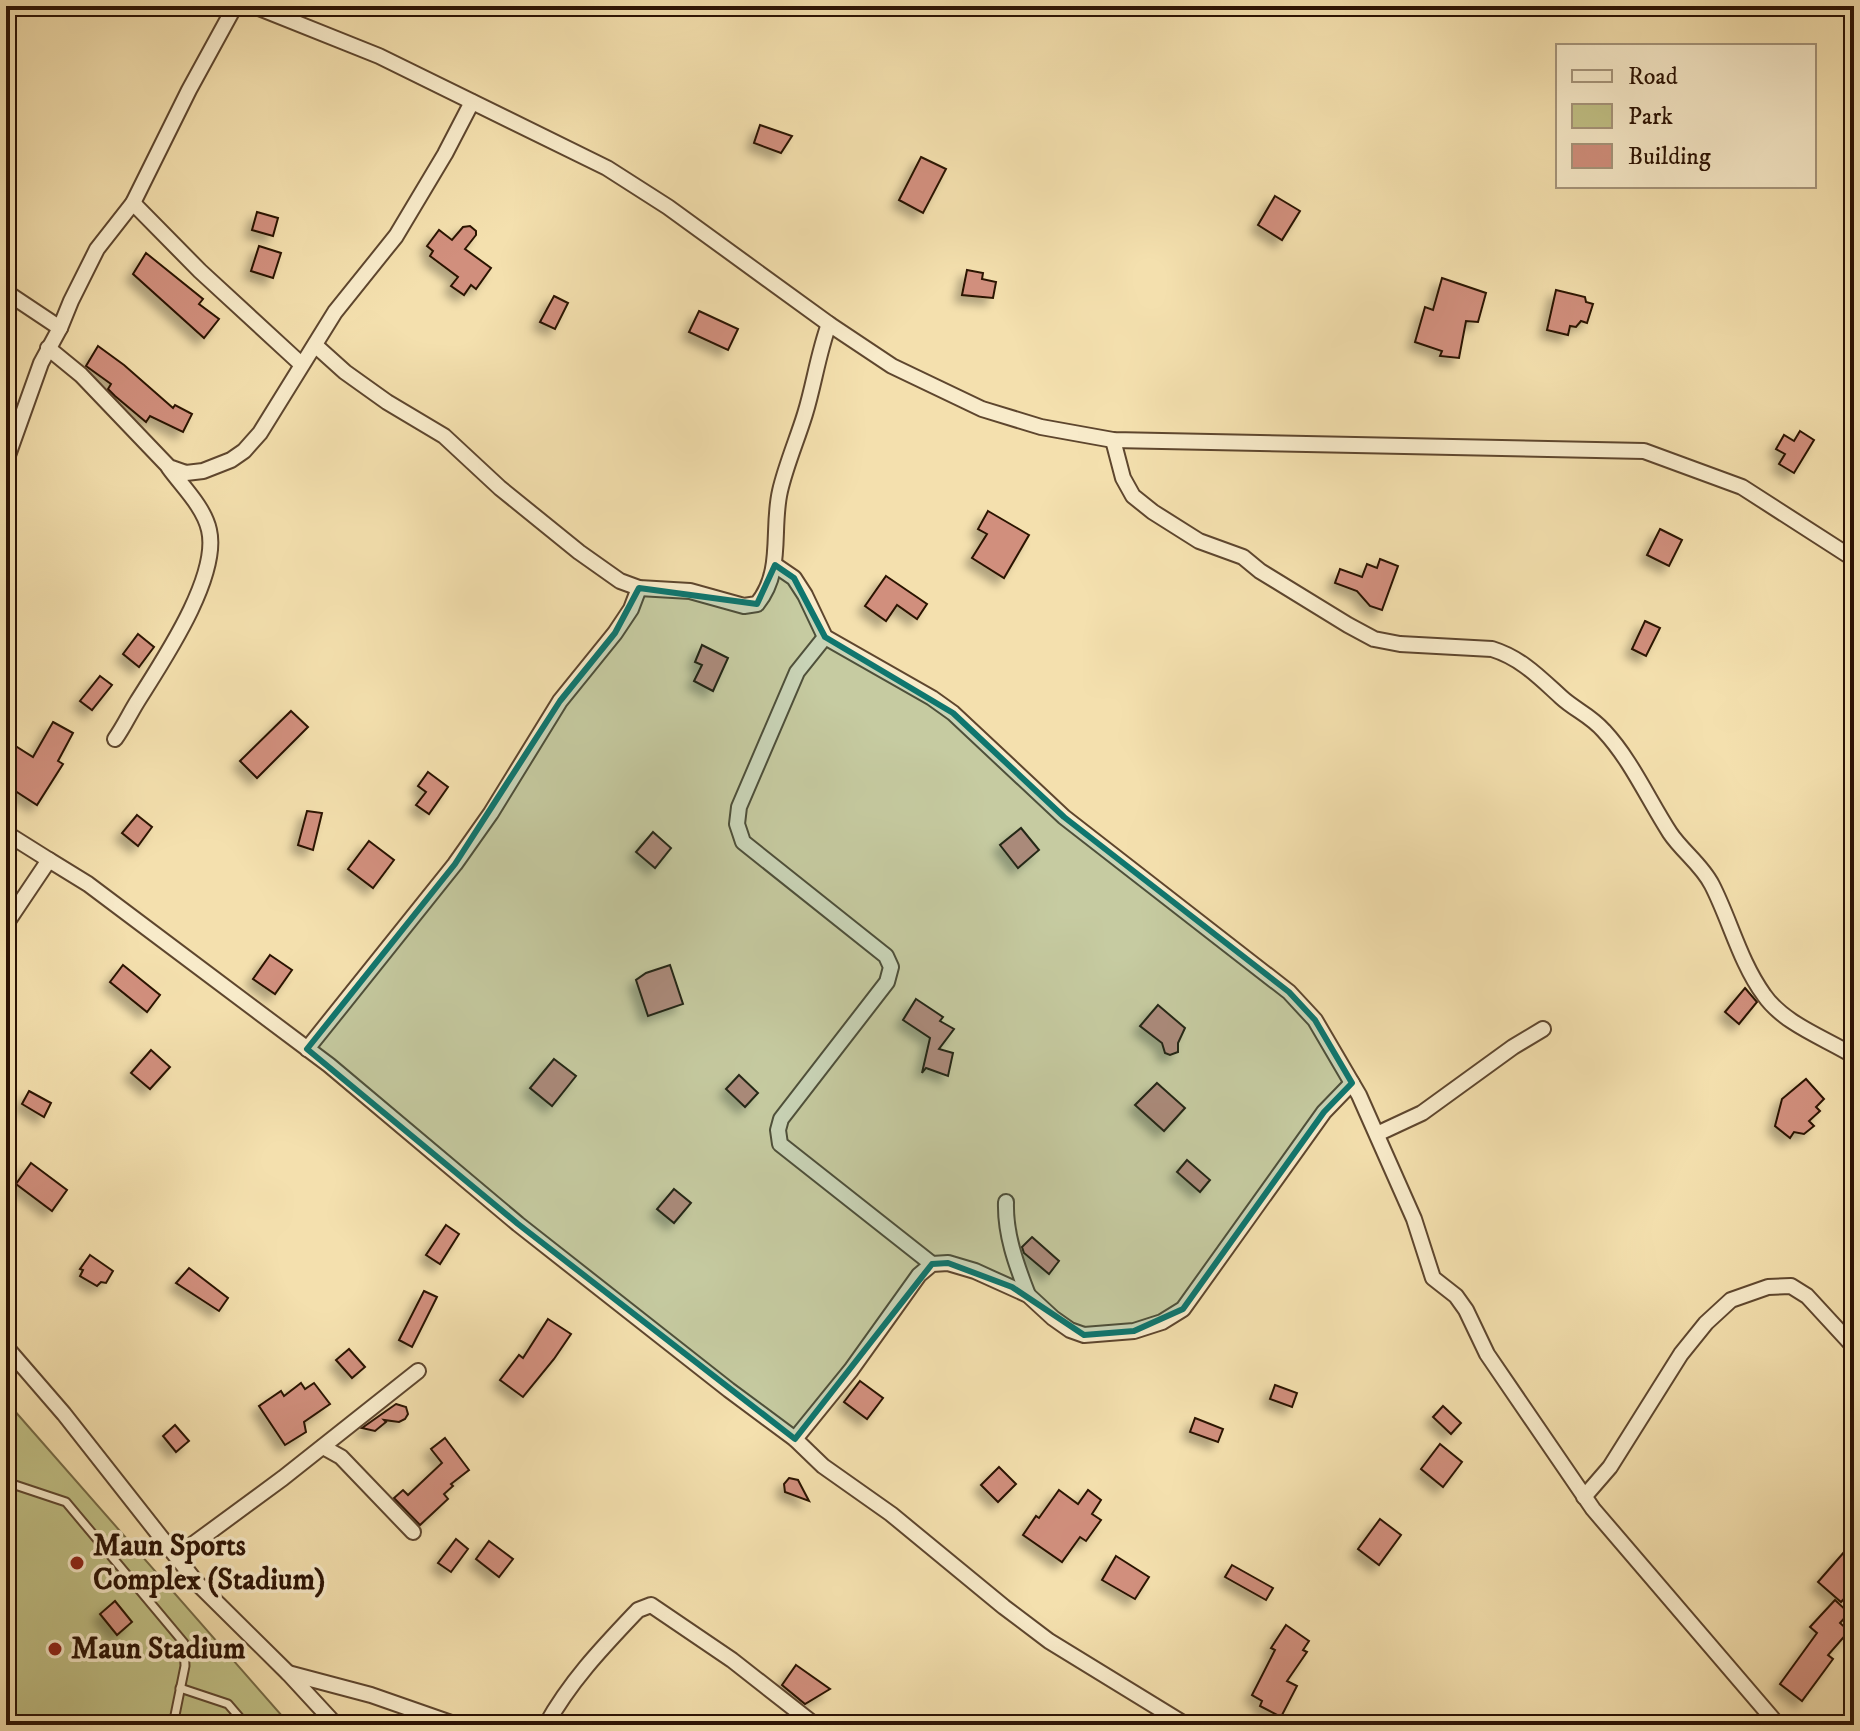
<svg xmlns="http://www.w3.org/2000/svg" width="1860" height="1731" viewBox="0 0 1860 1731" font-family="'IM FELL DW Pica',serif">
	<style>
		.green { fill: #c1c186; stroke: #766a45; stroke-width: 2 }
		.building { fill: #d18f7d; stroke: #2c1304; stroke-width: 2; filter: url(#shadow) }
		.lines { fill: none; stroke-linecap: round; stroke-linejoin: round }
		.lane-casing { stroke: #5e462e; stroke-width: 11 }
		.street-casing { stroke: #5e462e; stroke-width: 18 }
		.lane { stroke: #f8ebca; stroke-width: 7 }
		.street { stroke: #f8ebca; stroke-width: 14 }
		.marked { fill: #0f766e; fill-opacity: 0.2; stroke: #0f766e; stroke-width: 6; stroke-linejoin: round }
		.poi-dot { fill: #8f2418; stroke: #f8ebca; stroke-width: 3 }
		.labels { text-anchor: middle; dominant-baseline: central; stroke-width: 7; stroke-linejoin: round; paint-order: stroke }
		.poi-label { font-size: 30px; font-weight: bold; fill: #2c1304; stroke: #f8ebca; text-anchor: start }
	</style>
	<defs>
		<filter id="shadow"><feDropShadow dx="-7" dy="7" stdDeviation="4" flood-color="#0004"/></filter>
	</defs>
	<rect width="100%" height="100%" fill="#f4e0ae"/>
	<filter id="stains"><feTurbulence type="fractalNoise" baseFrequency=".0025" numOctaves="4"/><feColorMatrix values="0 0 0 0 .2 0 0 0 0 .09 0 0 0 0 .02 0 0 0 .5 -.17"/></filter>
	<radialGradient id="worn" r=".72"><stop offset=".6" stop-color="#630" stop-opacity="0"/><stop offset="1" stop-color="#630" stop-opacity=".3"/></radialGradient>
	<polygon class="green" points="6,1401 290,1725 6,1725"/>
	<g class="building">
		<polygon points="760,125 792,136 781,153 754,143"/>
		<polygon points="921,157 946,169 923,213 899,200"/>
		<polygon points="1275,196 1300,211 1282,240 1258,225"/>
		<polygon points="257,212 278,218 273,236 252,230"/>
		<polygon points="470,226 476,231 476,235 465,249 491,268 476,289 471,285 464,295 451,286 458,277 430,256 433,251 427,246 439,230 452,240 463,227"/>
		<polygon points="259,246 281,253 273,278 251,271"/>
		<polygon points="146,253 203,299 199,304 219,319 204,338 133,274"/>
		<polygon points="967,270 983,273 982,279 996,282 993,298 962,295"/>
		<polygon points="1442,278 1486,293 1478,322 1466,321 1459,358 1440,356 1442,351 1415,342 1425,307 1433,310"/>
		<polygon points="1556,290 1585,297 1586,302 1593,304 1587,323 1581,321 1576,327 1570,326 1568,335 1547,330"/>
		<polygon points="554,296 568,303 555,329 540,322"/>
		<polygon points="699,311 738,329 728,350 689,332"/>
		<polygon points="98,346 124,365 173,408 175,405 192,414 183,432 150,416 146,422 115,396 108,389 111,384 86,366"/>
		<polygon points="1800,431 1814,440 1794,473 1779,464 1785,454 1776,449 1784,435 1794,441"/>
		<polygon points="988,511 1029,535 1004,578 972,558 987,534 978,529"/>
		<polygon points="1660,529 1682,540 1669,566 1647,555"/>
		<polygon points="1380,559 1398,566 1382,610 1370,606 1357,591 1335,583 1340,569 1362,577 1367,564 1377,568"/>
		<polygon points="886,576 927,604 917,619 897,605 886,621 865,606"/>
		<polygon points="1645,621 1660,628 1646,656 1632,649"/>
		<polygon points="138,634 154,647 139,667 123,654"/>
		<polygon points="702,645 728,658 713,691 694,681 702,665 695,662"/>
		<polygon points="100,676 112,685 92,710 80,701"/>
		<polygon points="291,711 308,727 257,778 240,761"/>
		<polygon points="53,722 73,733 58,761 63,764 37,805 6,785 6,740 33,757"/>
		<polygon points="428,772 448,787 429,814 416,805 426,792 418,786"/>
		<polygon points="307,811 322,813 313,850 298,845"/>
		<polygon points="137,815 152,827 138,846 122,833"/>
		<polygon points="1021,828 1039,850 1018,868 1000,845"/>
		<polygon points="653,832 671,848 655,868 636,852"/>
		<polygon points="369,841 394,860 373,888 348,869"/>
		<polygon points="270,955 292,970 275,994 253,979"/>
		<polygon points="123,965 160,995 147,1012 110,982"/>
		<polygon points="670,965 683,1004 648,1016 636,980 646,973"/>
		<polygon points="1745,988 1757,1002 1739,1024 1725,1012"/>
		<polygon points="916,999 943,1017 940,1021 954,1029 939,1049 953,1053 948,1076 926,1068 922,1073 930,1038 903,1020"/>
		<polygon points="1158,1005 1185,1028 1178,1043 1178,1052 1170,1055 1165,1053 1162,1043 1140,1026"/>
		<polygon points="151,1050 170,1067 150,1089 131,1073"/>
		<polygon points="554,1059 576,1076 552,1106 530,1088"/>
		<polygon points="739,1075 758,1093 745,1107 726,1089"/>
		<polygon points="1806,1079 1824,1099 1816,1107 1820,1111 1809,1121 1814,1126 1804,1134 1794,1132 1790,1138 1775,1126 1782,1099"/>
		<polygon points="1157,1083 1185,1108 1164,1131 1135,1105"/>
		<polygon points="29,1091 51,1103 44,1117 22,1104"/>
		<polygon points="1187,1160 1210,1180 1200,1192 1177,1172"/>
		<polygon points="31,1163 67,1190 52,1211 16,1184"/>
		<polygon points="674,1189 691,1203 674,1223 657,1209"/>
		<polygon points="446,1225 459,1234 440,1264 426,1255"/>
		<polygon points="1032,1237 1059,1261 1049,1274 1024,1253 1022,1247"/>
		<polygon points="90,1255 113,1271 106,1283 101,1282 97,1286 80,1276 83,1270 80,1269"/>
		<polygon points="189,1268 228,1298 219,1311 176,1283"/>
		<polygon points="424,1291 437,1297 412,1347 399,1340"/>
		<polygon points="548,1319 571,1334 554,1359 523,1397 500,1380 519,1355 523,1358"/>
		<polygon points="349,1349 365,1367 352,1378 336,1360"/>
		<polygon points="860,1381 883,1398 867,1419 844,1402"/>
		<polygon points="301,1383 305,1389 314,1383 330,1404 304,1422 306,1432 285,1445 259,1406 281,1391 284,1396"/>
		<polygon points="1275,1385 1297,1393 1292,1407 1270,1399"/>
		<polygon points="396,1404 406,1407 408,1414 405,1419 399,1422 384,1420 386,1422 375,1431 362,1428"/>
		<polygon points="1443,1406 1461,1423 1451,1434 1433,1417"/>
		<polygon points="1195,1418 1223,1429 1218,1442 1190,1432"/>
		<polygon points="175,1425 189,1441 176,1452 163,1436"/>
		<polygon points="445,1438 469,1470 451,1484 453,1486 444,1494 448,1499 420,1525 394,1498 403,1490 408,1495 442,1463 431,1449"/>
		<polygon points="1440,1444 1462,1462 1443,1487 1421,1469"/>
		<polygon points="999,1467 1016,1484 998,1502 981,1485"/>
		<polygon points="789,1478 798,1480 809,1501 785,1492 784,1484"/>
		<polygon points="1059,1490 1078,1504 1088,1490 1101,1500 1092,1514 1101,1520 1086,1541 1080,1537 1062,1562 1023,1535 1036,1516 1039,1518"/>
		<polygon points="1380,1519 1401,1535 1379,1565 1358,1549"/>
		<polygon points="456,1539 468,1549 451,1572 438,1563"/>
		<polygon points="489,1541 513,1559 499,1577 476,1559"/>
		<polygon points="1845,1551 1854,1559 1854,1588 1841,1602 1818,1582"/>
		<polygon points="1116,1556 1149,1577 1135,1599 1102,1580"/>
		<polygon points="1232,1565 1273,1588 1266,1600 1225,1577"/>
		<polygon points="1835,1600 1849,1613 1840,1623 1849,1631 1828,1655 1833,1659 1802,1701 1780,1684 1817,1633 1810,1627"/>
		<polygon points="115,1601 132,1622 117,1635 100,1614"/>
		<polygon points="1286,1625 1309,1641 1303,1650 1307,1652 1287,1681 1297,1686 1281,1717 1260,1706 1262,1701 1252,1695 1275,1650 1271,1648"/>
		<polygon points="796,1665 830,1689 805,1704 782,1685"/>
	</g>
	<g class="lines">
		<defs>
			<g id="lane">
				<polyline points="6,1482 66,1502 184,1643 185,1666 173,1725"/>
				<polyline points="180,1688 228,1704 246,1725"/>
			</g>
			<g id="street">
				<polyline points="254,6 379,56 607,168 668,207 829,324 892,366 982,409 1041,427 1113,440 1644,451 1742,487 1854,559"/>
				<polyline points="133,203 200,271 301,364"/>
				<polyline points="6,292 60,328"/>
				<path d="M315,345l30,27 42,30 57,34 56,52 79,64 41,29 19,7 51,3 54,15 13,-2c27,-33 14,-74 23,-113 6,-26 17,-51 25,-77 9,-29 13,-60 24,-90"/>
				<polyline points="48,348 81,375 169,467 186,473 203,471 231,460 244,451 260,433 335,312 396,236 445,154 472,102"/>
				<path d="M1113,440l10,38 10,18 20,16 46,29 44,16 17,14 88,54 26,14 26,5 92,5c29,9 47,28 69,48 14,13 29,18 43,34 27,29 44,68 66,102 12,18 32,32 42,52 18,35 28,77 52,110 20,29 61,43 90,61"/>
				<polyline points="6,461 41,363 60,328 71,301 97,249 133,203 189,90 235,6"/>
				<polyline points="775,565 794,578 805,595 825,637 932,698 953,713 1064,817 1289,992 1315,1020 1359,1095 1414,1219 1433,1278 1456,1296 1466,1310 1487,1354 1593,1509 1778,1725"/>
				<polyline points="825,637 797,672 739,807 737,824 743,842 886,956 891,967 887,982 781,1119 778,1130 780,1144 932,1264"/>
				<path d="M115,739c8,-11 14,-24 22,-37 25,-40 83,-125 72,-172 -5,-23 -27,-44 -40,-62"/>
				<polyline points="6,833 49,860"/>
				<polyline points="6,924 49,860 88,884 329,1065 518,1224 729,1390 795,1439 823,1466 891,1514 1004,1607 1049,1641 1186,1725"/>
				<polyline points="307,1049 455,864 491,813 560,701 615,633 631,609 639,588"/>
				<polyline points="1377,1134 1422,1113 1513,1047 1543,1029"/>
				<path d="M1006,1202c-1,32 10,62 22,93"/>
				<polyline points="6,1347 64,1414 197,1583 288,1673 336,1725"/>
				<polyline points="795,1439 851,1370 919,1275 932,1264 948,1263 975,1271 1028,1295 1053,1318 1070,1330 1084,1335 1134,1331 1162,1322 1183,1309 1324,1112 1352,1083"/>
				<polyline points="323,1447 341,1457 413,1532"/>
				<polyline points="1584,1497 1610,1467 1681,1354 1706,1323 1731,1300 1768,1287 1791,1286 1807,1296 1854,1347"/>
				<polyline points="177,1556 283,1478 418,1371"/>
				<polyline points="288,1673 371,1695 457,1725"/>
				<path d="M546,1725c25,-45 57,-78 92,-115l13,-5 81,55 83,65"/>
			</g>
		</defs>
		<use href="#lane" class="lane-casing"/>
		<use href="#street" class="street-casing"/>
		<use href="#lane" class="lane"/>
		<use href="#street" class="street"/>
	</g>
	<path class="marked" d="M775,565l19,13 31,59 128,76 111,104 225,175 26,28 37,63 -28,29 -141,197 -49,22 -50,4 -72,-48 -64,-24 -16,1 -137,175 -277,-215 -211,-175 148,-185 105,-163 55,-68 24,-45 118,16z"/>
	<g class="poi-dot">
		<circle cx="77" cy="1563" r="8"/>
		<circle cx="55" cy="1649" r="8"/>
	</g>
	<g class="labels">
		<g class="poi-label">
			<text x="93" y="1546">Maun Sports<tspan x="93" dy="34">Complex (Stadium)</tspan></text>
			<text x="71" y="1649">Maun Stadium</text>
		</g>
	</g>
	<rect width="1860" height="1731" fill="none" stroke="#f4e0ae" stroke-width="32"/>
	<rect x="8" y="8" width="1844" height="1715" fill="none" stroke="#2c1304" stroke-width="4"/>
	<rect x="16" y="16" width="1828" height="1699" fill="none" stroke="#2c1304" stroke-width="2"/>
	<rect x="1556" y="44" width="260" height="144" fill="#f8ebca" stroke="#a6957b" stroke-width="2"/>
	<rect x="1572" y="70" width="40" height="12" fill="#f8ebca" stroke="#a6957b" stroke-width="2"/>
	<text x="1628" y="84" font-size="24" fill="#2c1304">Road</text>
	<rect x="1572" y="104" width="40" height="24" fill="#c1c186" stroke="#a6957b" stroke-width="2"/>
	<text x="1628" y="124" font-size="24" fill="#2c1304">Park</text>
	<rect x="1572" y="144" width="40" height="24" fill="#d18f7d" stroke="#a6957b" stroke-width="2"/>
	<text x="1628" y="164" font-size="24" fill="#2c1304">Building</text>
	<rect width="100%" height="100%" filter="url(#stains)"/>
	<rect width="100%" height="100%" fill="url(#worn)"/>
</svg>
